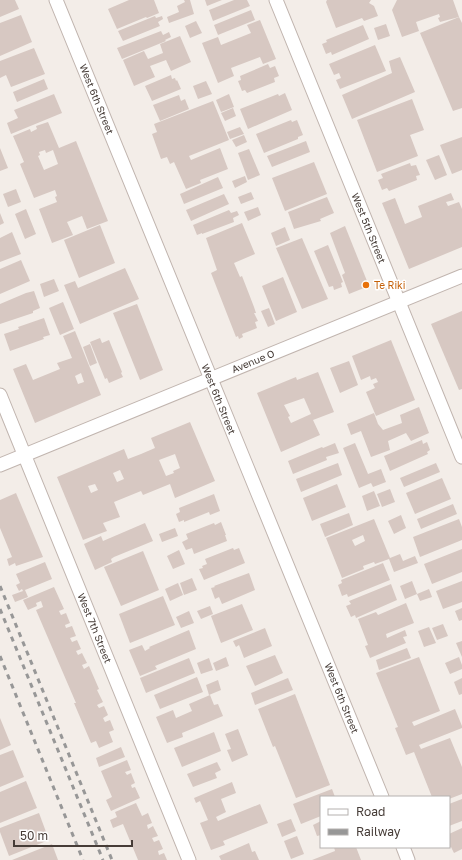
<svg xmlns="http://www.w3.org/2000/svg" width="462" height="860" viewBox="0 0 462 860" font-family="'Golos Text',sans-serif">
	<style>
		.building { fill: #d7c8c2; fill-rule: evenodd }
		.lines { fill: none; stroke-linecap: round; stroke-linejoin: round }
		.minor-casing { stroke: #c1b5af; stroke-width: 15 }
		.minor { stroke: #fff; stroke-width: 13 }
		.rail { stroke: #979797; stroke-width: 3; stroke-dasharray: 5 5; stroke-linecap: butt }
		.food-dot { fill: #e8710a; stroke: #fff; stroke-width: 1.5 }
		.labels { text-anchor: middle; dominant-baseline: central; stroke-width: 3; stroke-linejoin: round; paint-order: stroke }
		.street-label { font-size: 10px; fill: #463c37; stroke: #fff }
		.food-label { font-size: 10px; fill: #c56008; stroke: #fff; text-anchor: start }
	</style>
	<rect width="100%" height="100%" fill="#f3ede8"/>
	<g class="building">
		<polygon points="0,0 15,0 19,9 0,17"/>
		<polygon points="129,0 154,0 159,13 147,18 146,17 117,29 108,9"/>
		<polygon points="184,0 190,0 194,14 169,23 167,17 179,12 177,6 185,2"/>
		<polygon points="205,0 222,0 207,6"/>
		<polygon points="234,0 247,0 250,6 213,21 209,10"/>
		<polygon points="327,0 371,0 369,3 374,6 378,16 364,21 362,18 336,28 326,2"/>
		<polygon points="397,0 453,0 459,17 440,22 438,18 440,17 439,14 416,22 419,31 402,37 392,10"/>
		<polygon points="251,10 255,20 218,35 214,25"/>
		<polygon points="21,15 32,42 0,56 0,23"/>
		<polygon points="155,16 156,18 162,16 163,19 158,22 160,26 123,41 118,31"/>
		<polygon points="459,17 462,23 462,108 453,111 420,33"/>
		<polygon points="260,20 276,59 263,64 260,57 231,68 234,76 218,83 202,43 218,37 221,45 251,33 247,25"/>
		<polygon points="196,21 202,33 190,38 185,26"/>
		<polygon points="386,24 390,36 378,40 374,28"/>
		<polygon points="363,25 369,39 332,55 331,52 326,54 322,44 327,42 326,40"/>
		<polygon points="161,31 163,35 169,32 171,37 165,40 166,41 122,59 117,48"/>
		<polygon points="180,36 191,62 171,71 166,60 150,66 155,77 134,86 123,60 144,51 148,59 163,53 160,44"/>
		<polygon points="375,45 386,71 340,89 336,80 341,78 339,73 334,75 329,64"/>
		<polygon points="34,48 45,74 11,87 6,75 0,78 0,61"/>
		<polygon points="400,57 415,92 352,119 342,95 392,73 389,61"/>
		<polygon points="268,64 270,68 275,66 279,76 274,78 275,82 247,93 245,90 242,91 238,81 241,80 240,76"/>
		<polygon points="171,75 172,79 175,78 176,81 177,80 181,89 152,101 145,86"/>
		<polygon points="44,79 48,89 17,102 13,92"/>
		<polygon points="206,81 212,94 198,99 193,86"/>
		<polygon points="285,93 292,110 248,129 240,109 278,94 279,96"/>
		<polygon points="54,94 62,113 11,134 7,123 18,118 14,110"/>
		<polygon points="229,94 234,107 221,112 216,100"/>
		<polygon points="179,95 181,101 185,99 189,109 160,121 153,105"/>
		<polygon points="412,99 424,130 410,135 418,156 377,172 357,120"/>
		<polygon points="213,101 229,140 189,156 191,160 220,148 228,169 200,180 201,183 186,189 174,162 170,164 167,157 161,159 152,134 157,132 154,124"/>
		<polygon points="233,108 236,116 225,121 221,113"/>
		<polygon points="291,120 292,122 297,120 303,135 298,137 298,139 264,153 256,134"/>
		<path d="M48,122l11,26 17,-7 32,80 -21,8 -5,-13 -15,6 6,13 -21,8 -13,-34 18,-7 -2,-5 2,-1 -2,-6 -21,8 -14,-34 4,-2 -11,-26 17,-7 1,3 6,-3 -1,-3zM45,150l1,3 7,-3 5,14 -14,6 -6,-14 2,-1 -1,-3z"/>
		<polygon points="240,127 244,134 230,139 227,132"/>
		<polygon points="244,135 247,142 236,147 232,140"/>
		<polygon points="462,137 462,170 452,174 440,145"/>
		<polygon points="306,141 310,152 272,167 267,156"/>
		<polygon points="0,148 8,168 0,171"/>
		<polygon points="249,149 260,175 248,180 238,153"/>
		<polygon points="439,155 447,175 435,180 426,160"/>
		<polygon points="314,162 327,194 285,211 272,178"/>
		<polygon points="410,163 411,166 416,165 420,175 416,176 417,180 389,191 387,188 382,190 378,180 383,178 381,174"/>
		<polygon points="245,176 247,182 235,188 232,181"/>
		<polygon points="218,177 223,188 184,204 180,194"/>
		<polygon points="16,189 21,202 8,207 3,194"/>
		<polygon points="251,192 254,199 241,204 238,197"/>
		<polygon points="451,193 454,200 446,202 448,206 459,202 462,209 462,247 409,269 382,203 395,198 405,224 422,217 418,206"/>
		<polygon points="224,194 229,204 191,221 186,210"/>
		<polygon points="327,197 334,213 320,219 321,221 294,229 288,212"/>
		<polygon points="258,207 261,215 248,221 244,212"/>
		<polygon points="26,209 36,234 25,239 15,214"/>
		<polygon points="229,210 231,213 237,211 239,215 233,218 234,222 202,234 202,233 197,235 193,225"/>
		<polygon points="0,213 4,223 0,225"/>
		<polygon points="242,223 255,254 234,263 240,277 242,276 249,294 254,307 256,313 254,313 258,321 255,322 257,328 242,334 243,337 239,339 238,336 236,337 211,273 217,270 206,238"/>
		<polygon points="100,225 115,263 79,278 64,240"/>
		<polygon points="345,226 369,286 349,294 342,275 345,273 330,233"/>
		<polygon points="285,227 290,240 276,246 271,233"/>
		<polygon points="12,232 21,254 0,262 0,238"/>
		<polygon points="302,238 328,299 302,309 276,248"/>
		<polygon points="328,245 343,282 341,283 342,287 334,290 333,286 329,287 314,251"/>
		<polygon points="21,260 30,281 0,294 0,269"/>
		<polygon points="125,268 139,299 80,324 64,285 75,281 78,288"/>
		<polygon points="283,277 297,312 276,321 262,286"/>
		<polygon points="54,279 59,291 44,297 40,284"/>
		<polygon points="34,291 40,308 33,311 33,313 0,324 0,304 26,293"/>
		<polygon points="63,302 74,329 60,335 49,308"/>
		<polygon points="137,304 163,370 140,380 113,313"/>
		<polygon points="269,308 275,324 268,327 261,311"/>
		<polygon points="462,311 462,389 459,390 431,324"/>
		<polygon points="44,318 50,335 43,337 44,339 10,351 4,334 19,329 18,327"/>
		<path d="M75,331l26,64 -66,28 -22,-54 13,-5 7,16 27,-11 -3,-6 15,-5 -9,-22zM81,373l3,9 -6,2 -3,-8z"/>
		<polygon points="100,338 102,343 109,340 122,372 121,373 123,377 109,383 107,378 105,379 90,342"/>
		<polygon points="391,340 415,400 376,416 366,392 375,388 373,384 378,382 376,378 371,380 370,376 361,380 352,356"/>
		<polygon points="90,344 97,363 90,366 83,347"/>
		<polygon points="349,361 358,385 340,393 330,368"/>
		<path d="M318,372l16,40 -21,8 7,15 -39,17 -24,-59 39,-16 1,3zM304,398l7,16 -20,9 -3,-6 2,-1 -6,-11z"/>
		<polygon points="419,407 429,433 411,441 406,433 388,441 390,450 371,457 361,431 351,435 347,424 374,413 378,424 383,430 402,423 400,415"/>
		<path d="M190,422l25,59 -40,17 -5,-14 -27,11 -2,-4 -27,11 6,15 -17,6 4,8 -24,9 -26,-63 67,-28 4,10 13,-5 14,-6 -4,-10zM175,454l5,14 -7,3 1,2 -8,3 -7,-16zM120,470l4,9 -7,3 -4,-9zM95,484l3,6 -7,3 -3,-7z"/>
		<polygon points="422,440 423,444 427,442 430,450 427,452 428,454 390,471 384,456"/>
		<polygon points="335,443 339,453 326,457 327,460 293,474 288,461 322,447 323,448"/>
		<polygon points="355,443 368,474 381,469 386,482 373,487 371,483 359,488 343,448"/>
		<polygon points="338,463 342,475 301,492 296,479"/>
		<polygon points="436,463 440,472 404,487 400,478"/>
		<polygon points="442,478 451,499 415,514 406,493"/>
		<polygon points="337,484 346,507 312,521 303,498"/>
		<polygon points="390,489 395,502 382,507 377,494"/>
		<polygon points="374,491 380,506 367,511 362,496"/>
		<polygon points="16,493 43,557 16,566 15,563 9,566 7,559 12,557 0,528 0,500"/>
		<polygon points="214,494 220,511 210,515 209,512 184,522 184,520 179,522 176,514 180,512 179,508"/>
		<polygon points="453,504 457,514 421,529 417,519"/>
		<polygon points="349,513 353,525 325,537 320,524"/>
		<polygon points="401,515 406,528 394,534 388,521"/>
		<path d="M374,519l16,39 10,-4 3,7 12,-5 3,7 -24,9 -5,-13 -14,5 -1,-2 -11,4 1,3 -22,9 -16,-40zM363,535l2,6 -10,5 -3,-6z"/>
		<polygon points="459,519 462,527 462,540 420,557 413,537"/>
		<polygon points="221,522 226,535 225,535 227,541 194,554 192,548 186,550 182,542 188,539 186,534 214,523 215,525"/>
		<polygon points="145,523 153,541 114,557 111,559 112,562 95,570 84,544 101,536 103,541"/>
		<polygon points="175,528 178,536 162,542 159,534"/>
		<polygon points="233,548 234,550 239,548 245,563 204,580 199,569 203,568 202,566 207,564 205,559"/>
		<polygon points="462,549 462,572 432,584 424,564"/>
		<polygon points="179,550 185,564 173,569 167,556"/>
		<polygon points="143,551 159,590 121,606 104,567"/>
		<polygon points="45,562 52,579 25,590 28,597 15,602 12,595 23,591 22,589 19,591 16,585 20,583 16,574"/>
		<polygon points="383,563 390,580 348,597 347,594 342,596 338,585 342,583 341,580"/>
		<polygon points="249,573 255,590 222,604 219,597 215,599 211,588 215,587 214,586"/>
		<polygon points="192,578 197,590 184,595 180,583"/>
		<polygon points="412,581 417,594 429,589 432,597 420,601 417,594 405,599 400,586"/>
		<polygon points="462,581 462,602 443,609 436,591"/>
		<polygon points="178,583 183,595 170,601 165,589"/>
		<polygon points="391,584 397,600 356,618 355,615 351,617 346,606 351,604 349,601"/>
		<polygon points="54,587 64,609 59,611 61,615 66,613 70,623 65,625 66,628 72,626 76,636 70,638 72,642 77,640 81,649 76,651 78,655 82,653 87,663 82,665 84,669 89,666 99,689 97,690 103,702 97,705 99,708 104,706 108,715 103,718 105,722 110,720 114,730 109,732 113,742 99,748 96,741 91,743 74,703 76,703 36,610 43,607 41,601 36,603 37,606 28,610 23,600"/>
		<polygon points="163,596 175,625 130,643 119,614"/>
		<polygon points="406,603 414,623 386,634 387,638 405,630 407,636 403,637 406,643 370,658 365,646 368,645 358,619 376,612 378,615"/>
		<polygon points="242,604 253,630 221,643 211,616"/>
		<polygon points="210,606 213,614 201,619 197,611"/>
		<polygon points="462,608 462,620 459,621 455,611"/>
		<polygon points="189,611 194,623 181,628 176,617"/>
		<polygon points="443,624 448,636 437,640 432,628"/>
		<polygon points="429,627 436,643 424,647 418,631"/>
		<polygon points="265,628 272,646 244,658 239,645 236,647 233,641"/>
		<polygon points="189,630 196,649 155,666 157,669 140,676 129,650 142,645 145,651 150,648 149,647"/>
		<polygon points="462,641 462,657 456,643"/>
		<polygon points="407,648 411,658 379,670 376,660"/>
		<polygon points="275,655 283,673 255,686 246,666"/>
		<polygon points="226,657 229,666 216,671 213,663"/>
		<polygon points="419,657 440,711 412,722 414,726 455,709 462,726 462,728 419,745 421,749 450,738 462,767 462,794 449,799 449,797 432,797 414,752 406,755 395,728 398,727 376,673"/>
		<polygon points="459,657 462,665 462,669 450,674 445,663"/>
		<polygon points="189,658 195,673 146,693 140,678"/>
		<polygon points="209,658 213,670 201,674 197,663"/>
		<polygon points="197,677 203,692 160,709 154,695"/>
		<polygon points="288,678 293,690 255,705 251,693"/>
		<polygon points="462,678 462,694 459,695 454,682"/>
		<polygon points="218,680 221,690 209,695 206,685"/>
		<polygon points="295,694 330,785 296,798 275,746 273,747 258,709"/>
		<polygon points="210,695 214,705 218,704 223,716 182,733 183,737 167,743 156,717 173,710 176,718 192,711 189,704"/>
		<polygon points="0,718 11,745 0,750"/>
		<polygon points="238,729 248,755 232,762 227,750 231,749 225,734"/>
		<polygon points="214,732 221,751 182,767 174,748"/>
		<polygon points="121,747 125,757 99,767 96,758"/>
		<polygon points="13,750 24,777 0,787 0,755"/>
		<polygon points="127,760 131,770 125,772 127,775 131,773 135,783 131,785 132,788 135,787 140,798 111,811 106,800 112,797 101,771"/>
		<polygon points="217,762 221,770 215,773 217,778 193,787 187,774"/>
		<polygon points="26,781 37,808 0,823 0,792"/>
		<polygon points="232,782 236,793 221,799 226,812 216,817 218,821 260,804 268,823 223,841 225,845 211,850 200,823 208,820 200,801 196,803 194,798"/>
		<polygon points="332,789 335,797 321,797 321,816 301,824 293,804"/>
		<polygon points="462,799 462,821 449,826 449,804"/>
		<polygon points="136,803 142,816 148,813 152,823 147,825 148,829 153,826 158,836 152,838 154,842 159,840 163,849 158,851 159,855 164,853 167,860 138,860 123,824 113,828 110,820 117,817 115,812"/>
		<polygon points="39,813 49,840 9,856 0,832 0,828"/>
		<polygon points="291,819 296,831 282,837 277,824"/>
		<polygon points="321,821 321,835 317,836 313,825"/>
		<polygon points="462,828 462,849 454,853 451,847 449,848 449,834"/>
		<polygon points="297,836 304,854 291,859 284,841"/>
		<polygon points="249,843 252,852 255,851 259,860 221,860 219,856"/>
		<polygon points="52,844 58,860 12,860"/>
		<polygon points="334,847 356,847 361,860 312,860 335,851"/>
	</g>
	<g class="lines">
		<defs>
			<g id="minor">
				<polyline points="56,0 382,797"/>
				<polyline points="276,0 462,457"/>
				<polyline points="0,395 189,860"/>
				<polyline points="0,465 462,276"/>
				<polyline points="403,847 408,860"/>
			</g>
		</defs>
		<use href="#minor" class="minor-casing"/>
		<use href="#minor" class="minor"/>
		<g class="rail">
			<polyline points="0,586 112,860"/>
			<polyline points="0,609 103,860"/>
			<polyline points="0,656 83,860"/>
		</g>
	</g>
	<circle class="food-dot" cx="366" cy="285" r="4"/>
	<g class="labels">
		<g class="street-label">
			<text transform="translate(97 99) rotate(68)">West 6th Street</text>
			<text transform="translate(369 228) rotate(68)">West 5th Street</text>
			<text transform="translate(253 361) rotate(-22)">Avenue O</text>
			<text transform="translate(219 399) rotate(68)">West 6th Street</text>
			<text transform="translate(95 628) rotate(68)">West 7th Street</text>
			<text transform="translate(342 698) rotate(68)">West 6th Street</text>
		</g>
		<g class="food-label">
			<text x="374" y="285">Te Riki</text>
		</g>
	</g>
	<rect x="320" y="796" width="130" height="52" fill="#ffffff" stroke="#b5b1af"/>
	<rect x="328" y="809" width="20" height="6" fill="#ffffff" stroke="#b5b1af"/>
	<text x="356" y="816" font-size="12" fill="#463c37">Road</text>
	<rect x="328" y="829" width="20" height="6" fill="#979797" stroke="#b5b1af"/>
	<text x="356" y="836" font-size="12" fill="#463c37">Railway</text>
	<path d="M14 840v6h118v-6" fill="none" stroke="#463c37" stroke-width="2"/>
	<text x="20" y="840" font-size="12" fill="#463c37" stroke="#ffffff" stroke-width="3" paint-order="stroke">50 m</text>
</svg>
